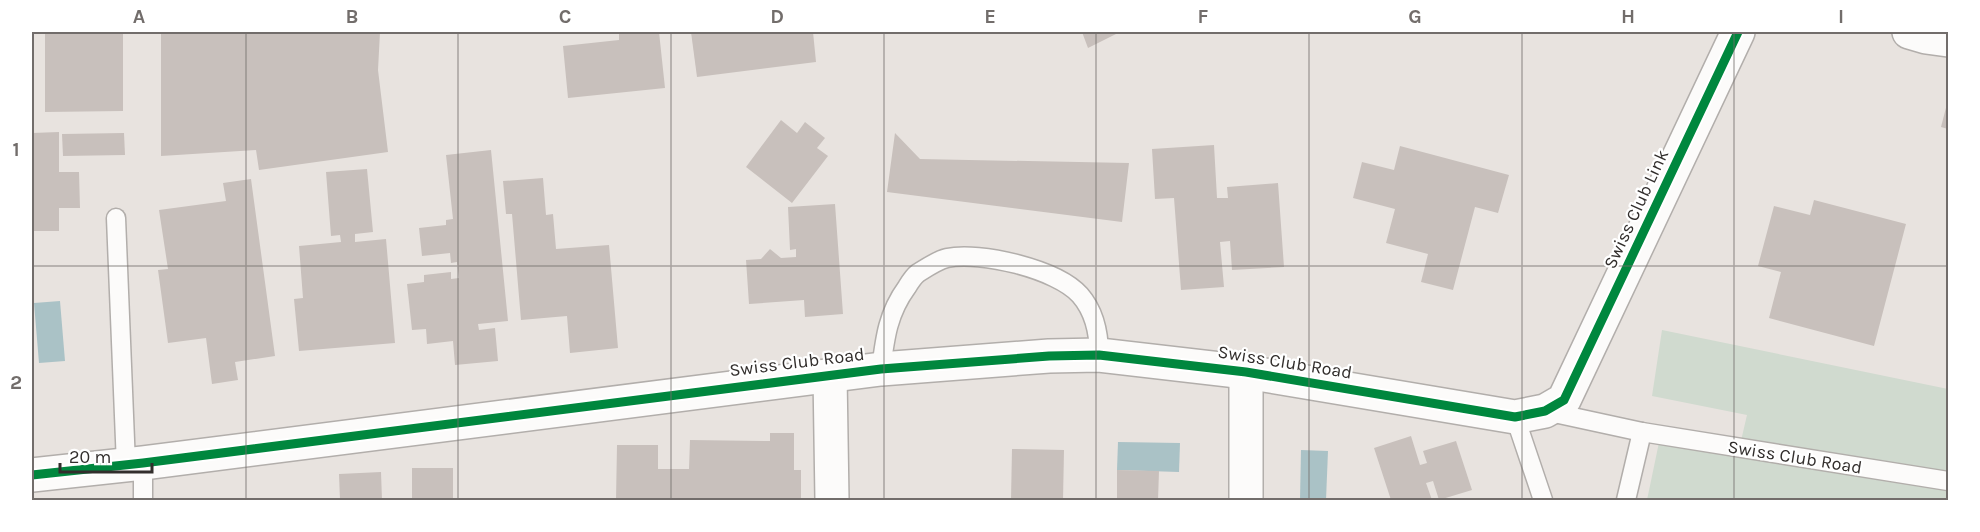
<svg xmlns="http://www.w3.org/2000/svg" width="1980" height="532" viewBox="0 0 1980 532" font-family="Karla,sans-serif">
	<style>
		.green { fill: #d0dacf }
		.water { fill: #aac2c6 }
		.building { fill: #c8c0bc }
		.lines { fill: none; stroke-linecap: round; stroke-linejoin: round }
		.lane-casing { stroke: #b2aeab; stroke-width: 21 }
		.street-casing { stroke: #b2aeab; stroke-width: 36 }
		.lane { stroke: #fcfbfa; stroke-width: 18 }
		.street { stroke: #fcfbfa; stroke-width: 33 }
		.cycleway-casing { stroke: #fff; stroke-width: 13 }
		.cycleway { stroke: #00873e; stroke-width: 9 }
		.grid { fill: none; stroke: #726d6b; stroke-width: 1.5; stroke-opacity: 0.55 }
		.labels { text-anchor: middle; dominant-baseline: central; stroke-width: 4.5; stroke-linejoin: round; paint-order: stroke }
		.street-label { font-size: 18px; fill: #322e2c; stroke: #fff }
		.neatline { fill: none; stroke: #726d6b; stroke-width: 2 }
		.grid-label { font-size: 20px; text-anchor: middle; font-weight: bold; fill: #726d6b }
	</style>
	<rect width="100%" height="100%" fill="#e8e3df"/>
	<polygon class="green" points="1662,330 1948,389 1948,500 1647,500 1662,428 1740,445 1747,415 1652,396"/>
	<g class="water">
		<polygon points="60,301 65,361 39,363 34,303"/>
		<polygon points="1118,442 1180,443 1179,472 1117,470"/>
		<polygon points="1301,450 1328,451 1326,500 1300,500"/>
	</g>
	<g class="building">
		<polygon points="45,32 123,32 123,111 45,112"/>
		<polygon points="161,32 380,32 378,70 388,152 259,170 256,150 161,156"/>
		<polygon points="619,32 659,32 665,88 568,98 563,46 619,40"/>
		<polygon points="691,32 813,32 816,62 697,77"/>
		<polygon points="1082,32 1116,32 1116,34 1088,48"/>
		<polygon points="1948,100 1948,129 1941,127"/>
		<polygon points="781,120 797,133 805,122 825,138 817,148 828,156 792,203 746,167"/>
		<polygon points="59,132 59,172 79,172 80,208 59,208 59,231 32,231 32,133"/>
		<polygon points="124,133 125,155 63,156 62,134"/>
		<polygon points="895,133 920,159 1129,163 1122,222 887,192"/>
		<polygon points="1214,145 1217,198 1228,198 1227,187 1278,183 1284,267 1232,270 1230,241 1220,242 1224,287 1181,290 1174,198 1155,199 1152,149"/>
		<polygon points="1400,146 1509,175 1498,213 1475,207 1453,290 1421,282 1428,254 1386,243 1395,209 1353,198 1362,162 1394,170"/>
		<polygon points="491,150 508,321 478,324 479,330 495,328 498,361 455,365 453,341 427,344 426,329 412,330 407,284 424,282 424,275 451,272 451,279 459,278 457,262 451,263 450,253 422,256 419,228 446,225 446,220 453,219 446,155"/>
		<polygon points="367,169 373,232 355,234 355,242 386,239 395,343 299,351 294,299 303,298 299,246 341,242 340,235 331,236 326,172"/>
		<polygon points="543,178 546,215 553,214 556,249 609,245 618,348 570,353 567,316 521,320 512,214 506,214 503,181"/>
		<polygon points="251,179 275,356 235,362 238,380 212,384 206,338 168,343 158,270 168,269 159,210 226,201 223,183"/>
		<polygon points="1814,200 1906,224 1874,346 1769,318 1781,272 1758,266 1774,206 1810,215"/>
		<polygon points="835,204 843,314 805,317 804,300 749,304 746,260 761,259 770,249 781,258 796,257 796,249 790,250 788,207"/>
		<polygon points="770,433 794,433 794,470 801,470 801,500 616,500 617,445 658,445 658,469 689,469 690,440 770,441"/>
		<polygon points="1411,436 1420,465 1427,463 1423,451 1456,441 1472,490 1439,500 1433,481 1426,483 1432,500 1391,500 1374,448"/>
		<polygon points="1012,449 1064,450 1063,500 1011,500"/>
		<rect x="412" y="468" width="41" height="32"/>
		<polygon points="1117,470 1159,471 1158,500 1117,500"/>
		<polygon points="381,472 382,500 340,500 339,474"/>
	</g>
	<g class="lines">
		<defs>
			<g id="lane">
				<polyline points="116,218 126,465"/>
				<path d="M881,369c4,-32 7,-56 26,-82 3,-5 7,-11 11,-14 8,-5 20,-13 29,-15 33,-7 110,11 133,37 14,16 19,39 19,60"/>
				<polyline points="1545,411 1642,432 1948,481"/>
				<polyline points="1515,417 1543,500"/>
				<polyline points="143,500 143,463"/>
				<polyline points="1626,500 1642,432"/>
			</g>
			<g id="street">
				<polyline points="1909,32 1926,37 1948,40"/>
				<polyline points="830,375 832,500"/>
				<polyline points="32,475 143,463 881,369 1049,356 1099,355 1246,372 1515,417 1545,411 1564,400 1738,32"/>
				<polyline points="1246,500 1246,372"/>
			</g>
		</defs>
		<use href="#lane" class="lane-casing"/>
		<use href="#street" class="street-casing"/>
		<use href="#lane" class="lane"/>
		<use href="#street" class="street"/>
		<defs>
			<polyline id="cycleway" points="32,475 143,463 881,369 1049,356 1099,355 1246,372 1515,417 1545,411 1564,400 1738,32"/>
		</defs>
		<use href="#cycleway" class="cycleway-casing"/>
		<use href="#cycleway" class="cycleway"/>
	</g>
	<path class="grid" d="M246,32v468M458,32v468M671,32v468M884,32v468M1096,32v468M1309,32v468M1522,32v468M1734,32v468M32,266h1916"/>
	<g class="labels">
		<g class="street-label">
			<text transform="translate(1636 209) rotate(-65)">Swiss Club Link</text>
			<text transform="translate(797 362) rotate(-7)">Swiss Club Road</text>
			<text transform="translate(1285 362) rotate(9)">Swiss Club Road</text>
			<text transform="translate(1795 457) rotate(9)">Swiss Club Road</text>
		</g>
	</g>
	<rect width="1980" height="532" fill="none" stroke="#ffffff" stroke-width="66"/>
	<path d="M60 463v9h92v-9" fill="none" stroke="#322e2c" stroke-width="3"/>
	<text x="69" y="463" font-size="18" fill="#322e2c" stroke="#ffffff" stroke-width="4.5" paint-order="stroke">20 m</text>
	<rect x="33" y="33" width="1914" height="466" class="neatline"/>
	<g class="grid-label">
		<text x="139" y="23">A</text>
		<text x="352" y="23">B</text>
		<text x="565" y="23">C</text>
		<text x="777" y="23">D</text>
		<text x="990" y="23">E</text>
		<text x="1203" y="23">F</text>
		<text x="1415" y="23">G</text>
		<text x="1628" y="23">H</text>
		<text x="1841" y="23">I</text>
		<text x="16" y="156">1</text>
		<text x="16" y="389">2</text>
	</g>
</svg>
